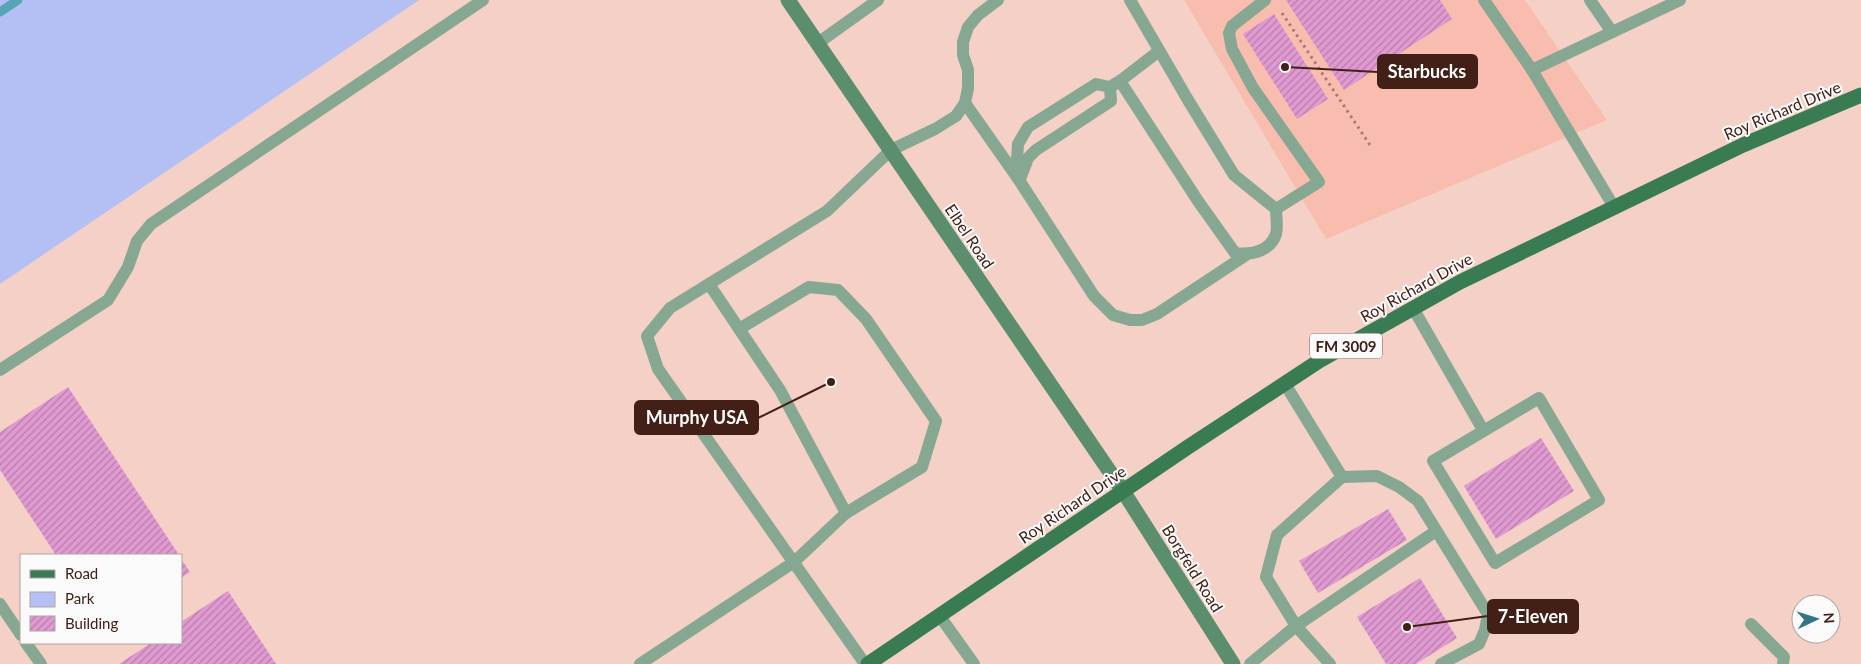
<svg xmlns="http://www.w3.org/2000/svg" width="1861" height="664" viewBox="0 0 1861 664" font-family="Lato,sans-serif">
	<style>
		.built { fill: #f8bdae }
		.park { fill: #b4c0f4 }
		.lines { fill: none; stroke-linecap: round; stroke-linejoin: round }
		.stream { stroke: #59a5b8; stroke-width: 9 }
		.building { fill: url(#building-hatch) }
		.path { stroke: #a27e75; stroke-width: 3; stroke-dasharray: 2.5 4; stroke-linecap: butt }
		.lane { stroke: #86a791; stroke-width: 12 }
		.secondary { stroke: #5b8e6d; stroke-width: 15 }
		.primary { stroke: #397c54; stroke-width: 15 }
		.labels { text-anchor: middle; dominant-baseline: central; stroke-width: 4; stroke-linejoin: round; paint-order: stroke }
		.shield { fill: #fafafa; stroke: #79615b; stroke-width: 1 }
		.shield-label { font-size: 15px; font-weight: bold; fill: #422017 }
		.street-label { font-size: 16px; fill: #422017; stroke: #fafafa }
		.leader { fill: none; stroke: #422017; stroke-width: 2 }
		.callout-dot { fill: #422017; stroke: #fafafa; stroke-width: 2 }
		.callout { fill: #422017; stroke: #422017; stroke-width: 2 }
		.callout-label { font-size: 18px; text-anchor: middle; font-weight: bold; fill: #fff }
	</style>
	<defs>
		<pattern id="building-hatch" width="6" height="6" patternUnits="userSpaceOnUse" patternTransform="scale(1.25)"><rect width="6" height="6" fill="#e09ad1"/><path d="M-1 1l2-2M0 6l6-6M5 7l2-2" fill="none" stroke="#b77da9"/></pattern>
	</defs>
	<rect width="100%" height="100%" fill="#f5d0c6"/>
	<polygon class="built" points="1184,0 1525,0 1607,120 1326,239"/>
	<polygon class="park" points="0,0 419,0 0,284"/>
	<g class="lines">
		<polyline class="stream" points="0,12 18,0"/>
	</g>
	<g class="building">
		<polygon points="1286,0 1440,0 1452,19 1344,90"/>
		<polygon points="1274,14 1328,99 1297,119 1243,34"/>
		<polygon points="68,387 179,555 56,555 0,470 0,432"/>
		<polygon points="1541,438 1574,491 1496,539 1464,486"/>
		<polygon points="1388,509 1407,540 1318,593 1299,561"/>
		<polygon points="181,559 190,572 181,578"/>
		<polygon points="1420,578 1457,638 1416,664 1386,664 1357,617"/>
		<polygon points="228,591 276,664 119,664 151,643 181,643 181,622"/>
	</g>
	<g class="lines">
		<polyline class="path" points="1282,13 1372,148"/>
		<g class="lane">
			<polyline points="1130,0 1188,100 1234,175 1276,209 1319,182 1253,88 1232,49 1229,33 1232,26 1265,0"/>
			<polyline points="1484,0 1532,70 1614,207"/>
			<polyline points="1590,0 1612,32"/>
			<polyline points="818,43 878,0"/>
			<path d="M1159,51l-39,30 78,120 37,52c16,2 35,-1 41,-19 2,-7 0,-18 0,-25"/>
			<polyline points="1532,70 1680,0"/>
			<polyline points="965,103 1019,180 1094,296 1113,315 1130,320 1142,320 1157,314 1246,255"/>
			<polyline points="1019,177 1017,160 1018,144 1028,127 1096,84 1110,87 1120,81"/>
			<polyline points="1020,179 1028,158 1036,150 1111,101 1110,87"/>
			<polyline points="1413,308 1483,430"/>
			<polyline points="739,329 809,287 838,290 866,319 936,421 922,467 846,513"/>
			<polyline points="0,370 108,300 128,267 137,241 151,224 483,0"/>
			<polyline points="1285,384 1342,477 1377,476 1399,487 1418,501 1488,614 1485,630 1479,644 1441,664"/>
			<polygon points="1539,398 1599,500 1495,563 1433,461"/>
			<polyline points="1342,477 1277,535 1266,577 1296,626 1436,531"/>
			<polyline points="0,604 21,635"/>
			<polyline points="939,615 974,664"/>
			<polyline points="1751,624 1784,657 1783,664"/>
			<polyline points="26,643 41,664"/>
			<polyline points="640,664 794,562 846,513 780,390 709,284"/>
			<polyline points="865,664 658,369 647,336 670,308 827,211 891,150 935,129 956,116 965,103 968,88 968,70 963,55 963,42 968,27 978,15 998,0"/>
			<polyline points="1250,664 1296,626 1330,664"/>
		</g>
		<polyline class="secondary" points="788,0 1123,491 1233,664"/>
		<polyline class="primary" points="868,664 1188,447 1319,361 1460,282 1743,145 1861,95"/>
	</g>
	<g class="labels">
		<rect class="shield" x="1310" y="333.5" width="72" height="25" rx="4"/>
		<g class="shield-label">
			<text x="1346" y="346">FM 3009</text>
		</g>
		<g class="street-label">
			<text transform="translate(1782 110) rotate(-23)">Roy Richard Drive</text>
			<text transform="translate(970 236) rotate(56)">Elbel Road</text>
			<text transform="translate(1416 287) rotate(-29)">Roy Richard Drive</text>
			<text transform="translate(1072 504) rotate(-34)">Roy Richard Drive</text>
			<text transform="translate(1193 568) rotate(58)">Borgfeld Road</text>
		</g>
	</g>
	<path class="leader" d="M1285 67L1378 72M831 382L758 418M1407 627L1488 616"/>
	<g class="callout-dot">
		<circle cx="1285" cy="67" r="5"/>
		<circle cx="831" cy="382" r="5"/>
		<circle cx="1407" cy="627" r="5"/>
	</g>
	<g class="callout">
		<rect x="1378" y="55" width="99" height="33" rx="5"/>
		<rect x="635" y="401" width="123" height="33" rx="5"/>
		<rect x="1488" y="600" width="90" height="33" rx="5"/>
	</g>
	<g class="callout-label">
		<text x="1427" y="78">Starbucks</text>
		<text x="697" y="424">Murphy USA</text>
		<text x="1533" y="623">7-Eleven</text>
	</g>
	<rect x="20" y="554" width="162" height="90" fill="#fafafa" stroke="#b0a39f"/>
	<rect x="30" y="570" width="25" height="8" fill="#397c54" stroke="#b0a39f"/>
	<text x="65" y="579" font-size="15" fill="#422017">Road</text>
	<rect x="30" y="592" width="25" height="15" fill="#b4c0f4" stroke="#b0a39f"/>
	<text x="65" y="604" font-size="15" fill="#422017">Park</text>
	<rect x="30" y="616" width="25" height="15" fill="url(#building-hatch)" stroke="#b0a39f"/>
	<text x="65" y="629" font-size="15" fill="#422017">Building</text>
	<g transform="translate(1816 619) rotate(86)"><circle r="24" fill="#fafafa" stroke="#b0a39f"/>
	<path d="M0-4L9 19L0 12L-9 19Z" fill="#317585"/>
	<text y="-8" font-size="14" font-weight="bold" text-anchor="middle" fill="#422017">N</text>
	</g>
</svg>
